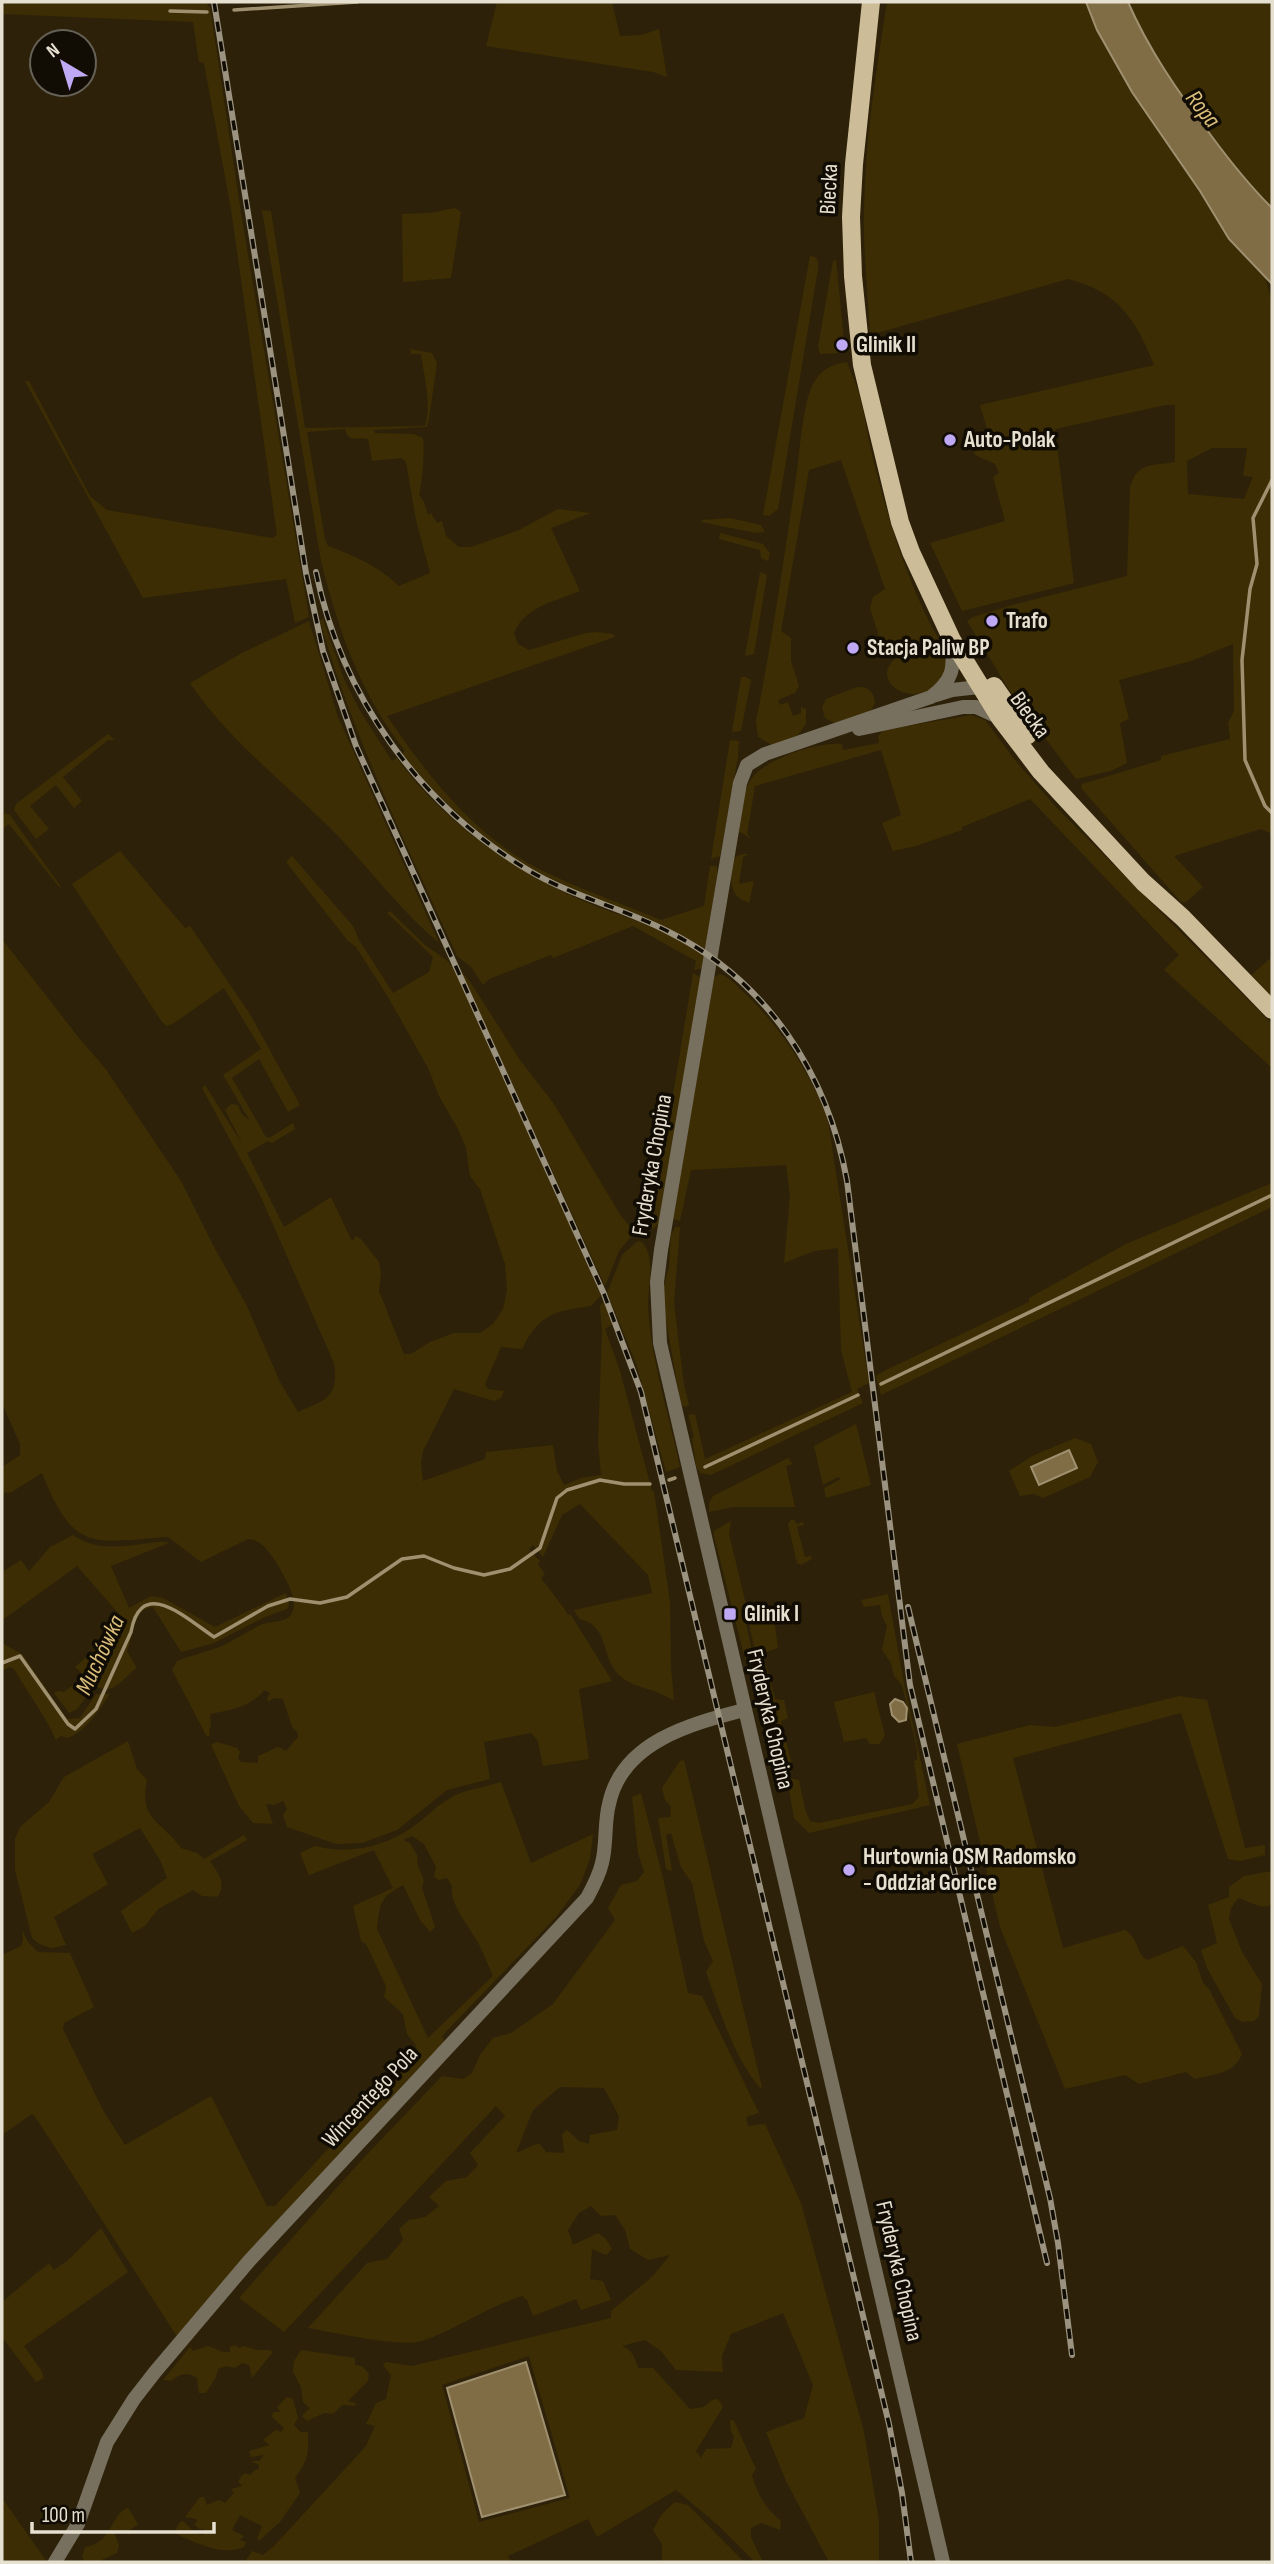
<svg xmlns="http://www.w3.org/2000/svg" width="1274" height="2564" viewBox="0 0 1274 2564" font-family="'Sofia Sans Condensed',sans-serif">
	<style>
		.green { fill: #3c2d04; fill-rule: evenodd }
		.water { fill: #806d45; stroke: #9f906f; stroke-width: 2 }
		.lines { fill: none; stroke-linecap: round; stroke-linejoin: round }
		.stream { stroke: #9f906f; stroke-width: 3.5 }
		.tertiary { stroke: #78705e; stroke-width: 14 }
		.primary { stroke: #cdbc98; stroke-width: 18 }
		.rail-casing { stroke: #9b9380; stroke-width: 6 }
		.rail { stroke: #110d04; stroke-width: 3.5; stroke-dasharray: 10; stroke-linecap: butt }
		.poi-dot { fill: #bfa9f4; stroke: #110d04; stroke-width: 2.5 }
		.labels { text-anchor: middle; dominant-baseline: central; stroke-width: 7; stroke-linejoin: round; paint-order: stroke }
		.street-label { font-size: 23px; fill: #e6e0d1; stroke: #110d04 }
		.poi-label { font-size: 23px; font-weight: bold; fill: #e6e0d1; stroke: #110d04; text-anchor: start }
		.water-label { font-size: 24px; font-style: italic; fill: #dcbe7b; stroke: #110d04 }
	</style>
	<rect width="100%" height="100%" fill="#2d2209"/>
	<g class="green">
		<polygon points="2,2 207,2 208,7 210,7 241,213 309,617 295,623 286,579 143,598 25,381 29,381 90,496 107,510 272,538 277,535 231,209 204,63 199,62 193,22 2,14"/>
		<polygon points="497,2 612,2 620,36 642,35 659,29 667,77 653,72 486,46"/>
		<path d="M887,2h199l11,28 35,62 68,99 29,48 36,38 7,25v532l-11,-5 -87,27 29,31 -17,15h-5l-100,-114 1,-4 79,-24v-4l69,-17 -2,-16 6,-12 -1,-67 -42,17 -72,19 10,39 -9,4 7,40 -16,8 -35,8 -65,-86 -44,-72 6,-4 39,-12 115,-29 3,-89c7,-25 22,-21 45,-25v-57h-9l-111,24 19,154 -112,28 -32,-68 75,-22 -12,-44 6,-4 -4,-9 -20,-9 -1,-3 18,-6 -12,-41 174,-40c-18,-46 -37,-74 -86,-86l-198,56c-2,-41 -7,-83 -6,-124 1,-70 12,-140 23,-209zM1212,448h35l-4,28 10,1 -9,22 -56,-5 -1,-33z"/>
		<path d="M1128,2h144v206c-58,-59 -111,-130 -144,-206z"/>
		<polygon points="455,208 461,212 451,278 403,282 402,214 430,213"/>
		<path d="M262,210l9,1 34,217 120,-2c7,-23 -1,-48 -4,-72h-10l-1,-5 22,4 5,10 -8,56 -2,8 -53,3 1,3 39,1 9,4c2,12 -1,46 -4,57l5,7 4,13 3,-2 6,10 5,-2 4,15 13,11h12l48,-17 39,-21 33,4 -40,15 29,63c-24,10 -56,16 -66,42l4,11 11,6 57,-17 11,-1 16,2 2,3 -228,79c40,59 86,118 150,152 40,20 83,35 124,52l43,-14 6,-40h7v9l-12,75c-16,-8 -31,-18 -48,-25 -39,-17 -81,-29 -118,-51 -54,-30 -99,-73 -137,-120l3,-3c-44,-56 -67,-121 -84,-190zM345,429c4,15 12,7 23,10l4,22 30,-3 4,4 10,58 14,53 -31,13c-21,-20 -44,-30 -71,-40l-3,-7 -18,-107z"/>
		<polygon points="810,256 815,257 818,261 818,269 778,509 769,516 763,515"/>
		<polygon points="836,260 844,340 839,341 841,353 820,354 818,347 833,261"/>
		<path d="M847,362c3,9 7,17 10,25 7,20 9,43 14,63 15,62 32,121 61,177 4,8 10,16 13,24 4,11 1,20 -5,29 -21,30 -67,6 -49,-17 4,-6 13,-7 19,-10l-3,-7 -16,4 -10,-7 -11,-35 3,-11 12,-8 -44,-129 -32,10 -28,161 10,7v23l8,25 -4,7 -17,7 2,5 8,-3 5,14 8,-3v-6l5,2v15l-8,11 -26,10 -14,-8 -2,-16c16,-80 28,-162 40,-243 4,-26 6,-72 17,-94 8,-15 19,-20 34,-22z"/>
		<polygon points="730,518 761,525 765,532 756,533 701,522 702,520"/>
		<polygon points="720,533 763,544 770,553 768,561 761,558 760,550 719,539"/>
		<polygon points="760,572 767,575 754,654 745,656"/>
		<path d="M323,619l21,60 15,30 33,52 5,-3c47,66 126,120 201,149 36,14 78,24 107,50l-3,11 -8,2 2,-9 -63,-35 -80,32 -2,-3 -62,24 -6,6 -12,-18 -14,-11c-50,-110 -104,-219 -137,-335z"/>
		<path d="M309,621l29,96 101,226c-37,-31 -66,-70 -99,-105 -49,-51 -110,-95 -150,-155l52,-30z"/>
		<polygon points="741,677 746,677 751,680 741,731 732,732"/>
		<path d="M857,687c11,-1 17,5 18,16l-5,9 -36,11 -9,-5 -3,-10 4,-9z"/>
		<path d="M971,715l14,5 34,45 37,42 216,217v44l-108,-98 15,-15 -149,-156 -68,28v3l-46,16 -23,5 -11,-28 19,-8 -20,-65 -126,36 -8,48 5,5 -14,-8c3,-17 3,-39 14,-53 15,-20 66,-36 90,-34l1,6 36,-7 -1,-7 6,-6z"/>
		<polygon points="108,734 115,740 108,740 63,777 82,801 74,808 56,785 30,806 49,829 36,839 14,810 16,804"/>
		<polygon points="730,740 739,741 738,757 720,856 711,859"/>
		<polygon points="4,813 10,815 61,887 60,888 9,824 2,829"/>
		<path d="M120,851l65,77 5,-2 60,88 50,91 -12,7 -29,-53 -27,19 34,59 3,1 24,-15 2,6 -23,14 -4,-2 -21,12 37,74 47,-30 21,44 4,-5 5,3 18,23 2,11 -2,18 25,63h7l19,-12 24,-9h26l13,-9 10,-15 4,-19 -2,-26 -25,-75 -10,-13 -4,-28 -8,-19 -19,-33 -11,-28 -40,-71 -32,-50 -8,-6 -62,-79 6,-6 61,70 6,14 34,53 36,-21 4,-15 -46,-44 3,-2 35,34 24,17 1,4 2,-2 149,331 -10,11c-38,5 -52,9 -69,43l-21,-2 -16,37 3,5 16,2 -3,7 -7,3 -40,-12 -31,62 -2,12 2,18 62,-22 1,-7 67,-7 4,26 7,14 17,-7 20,-3 -3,-32 4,-112 -2,-25 5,-6 8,24 -8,5 15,42 32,120h2l16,111 1,66 3,32c-3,-1 -8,-4 -13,-6 -15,-7 -32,-8 -44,-21 -16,-19 -9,-49 -38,-54l-5,-9 78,-17 -4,-18 -68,-71 -18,11 -19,42 -10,-12 -4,4 11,12 -2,3 7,10 -4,4 25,33 1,3 4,1 41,66 -33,8 10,70 -46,7 -5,-25 -7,-8 -47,9 6,37 -43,11 -50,40 -35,13 -26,1 -49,-17 -4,-12 4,-6 -4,-8 -9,4 -8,-1 7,20 -20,-1 -14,-17 -28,-61 6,-3 20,6 3,4 -2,6 3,4 17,1v-7l20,-9 8,4 12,-14v-4l-6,-6 -9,-28 -9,-1 -6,4 -1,-3 3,-6 -6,-3c-12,17 -36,21 -54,24l1,11 -2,5 1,5 -3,2 -35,-67 5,-9c16,-6 33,-10 47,-16 14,-6 25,-15 39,-21 9,-3 24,-1 29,-11 7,-14 -7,-34 -13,-46 -7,-11 -17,-28 -31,-28l-47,23 -33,-25c-75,5 -94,17 -126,-64l-32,20 -8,-1v-25l18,-12v-11l-18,-41v-464l77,99 26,30 76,113 33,66 32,57 34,78 18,30c29,-12 41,-15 36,-49l-74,-168 -58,-107 3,-3 38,60 -18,-35 6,-6 7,1 3,8 9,8 -27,-46 38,-26 -37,-61 -50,35 -7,3 -5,-4 -90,-138z"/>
		<path d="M749,854l-6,3 -4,27 15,-3 -5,22c-4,-2 -7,-3 -10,-5 -9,-7 -10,-29 -5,-38 2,-6 10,-6 15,-6z"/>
		<polygon points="1272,957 1272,997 1251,975"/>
		<polygon points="460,970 471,983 520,1060 554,1104 621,1216 635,1232 619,1251 605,1286"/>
		<polygon points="693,973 700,977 700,982 659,1223 653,1229 649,1224 653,1217"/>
		<path d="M720,974c9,3 15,10 21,16 39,35 65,78 86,125l42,268 -12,6 6,14 -152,72 -11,-2 -4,-7 -4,-28 2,-1 -6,-22 7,-1 10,45 147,-67 -11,-42 -3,-102 -24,3 -30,12 6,-67 -4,-31 -95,5 -11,51 -7,-2 41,-242z"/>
		<polygon points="1272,1183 1272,1207 881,1395 876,1376 884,1371 1029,1302 1029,1298 1126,1244"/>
		<polygon points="675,1227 680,1227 674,1303 684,1385 689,1405 685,1407 682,1405 679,1394 664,1309 664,1286 669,1267 671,1235"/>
		<path d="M638,1241l4,1c14,17 6,41 6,62 2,54 21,110 32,163l-14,5 -30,-109 -29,-70 15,-38z"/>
		<polygon points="856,1424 871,1485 826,1498 824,1488 841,1479 838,1477 823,1485 814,1446"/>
		<polygon points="1075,1438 1091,1444 1098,1462 1090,1477 1043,1498 1034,1494 1020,1496 1009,1471 1032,1456"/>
		<polygon points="788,1458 793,1464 786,1466 795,1507 733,1507 709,1512 709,1503 713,1496"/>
		<polygon points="791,1520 794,1520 797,1524 803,1522 804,1525 797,1527 805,1557 811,1556 812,1559 801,1565 797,1563 788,1524"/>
		<polygon points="731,1521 729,1534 749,1617 745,1619 755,1664 747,1667 714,1536 714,1531"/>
		<path d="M73,1535c20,15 45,12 69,9 9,-1 18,-4 27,-1l-58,23 18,42 22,-12 12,2 52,29 71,-34 3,12 -2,4 -22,8 -51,26 -33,9 -28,-45c-20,2 -19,27 -26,44l10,17c-8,5 -15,15 -23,19 -16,9 -29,-11 -39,-20l51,-45 -49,-56 -73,53 -2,-2v-45l19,-12 8,11 21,-24z"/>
		<polygon points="888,1594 904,1683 930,1805 809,1833 794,1818 787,1778 799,1780 805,1809 810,1821 819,1823 912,1804 919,1797 914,1761 917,1760 917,1749 902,1685 894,1676 891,1663 882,1650 887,1626 882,1616 880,1605 864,1607 861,1600"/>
		<polygon points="774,1618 778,1648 763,1653 775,1699 784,1700 788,1718 781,1721 792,1764 786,1763 779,1731 773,1728 749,1624"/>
		<path d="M2,1643l20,11 45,65 13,-1 16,-24h14c-11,16 -24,37 -42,44l-7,-2 -5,4c-11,-25 -28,-47 -42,-71l-4,-2 -8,4z"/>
		<polygon points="77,1682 90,1692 77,1709 69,1713 54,1693 58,1691 64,1692"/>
		<polygon points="874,1692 885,1736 879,1744 870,1744 866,1738 844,1742 834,1702"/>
		<path d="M1179,1696l28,4 38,148 20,-3v10l-25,6 -12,-2 -47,-146 -168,45 50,190 62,-18c15,10 9,20 22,30l36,-14 13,16 7,21 6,6 33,65c-8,20 -28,20 -47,25l-9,-7 -47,12 -14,-9 -60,14 -65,-162 -43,-183 73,-19 25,2z"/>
		<path d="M128,1741l9,28 10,11c-9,40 15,41 34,68l16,5 7,6 40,-24 3,5 -37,21c7,11 18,23 7,36l-15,-1 -9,-6 -35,19 -13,17 -13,7 -11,-22 46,-33 -7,-18 -20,-32 -48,26 16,30 -54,33 12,28 -15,3 -12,-4 -7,-6 -17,-68v-31l5,-12 29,-25 15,-25z"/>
		<path d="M684,1760l78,327 -2,1c-27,-32 -40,-77 -54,-116l7,-11 -9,-20 -12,-58 -11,-16 -10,-34 -5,2 6,36 -6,-2 -8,-51 12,-1 1,-11 -6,-6 -3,-12 18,-27z"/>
		<path d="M501,1782l30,81 62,-29 -3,25 -10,26 -23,31 -115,120 3,6 -267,293h-2l-138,-214 -6,-7 -30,21v-180l19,-9 2,-6 -1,-10 6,12 10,10 32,1 24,54 -30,16 -1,6 40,81 22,35 86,-49 56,110h8l143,-154 -3,-8 -8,-10 -4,-20 -19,-17 2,-11 -20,-42 -5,-3 -8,-35 40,-18 -19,-38 -65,25 -9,-22 15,-7c35,9 70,1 99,-20 14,-10 24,-22 40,-30 14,-7 32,-9 47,-14zM412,1836l12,8 12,23 -2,10 5,3 8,-2 5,8c-3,16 14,36 22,50 8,12 13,27 19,40l-65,62 -51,-109c3,-26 2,-31 26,-44l17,35 10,12 5,-5 -13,-39 2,-8 -6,-14 -1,-11 -7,-12 -7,-3z"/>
		<path d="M641,1793l22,85 25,115 14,3 57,117 -13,4 2,9 17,-2 36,79 63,229 15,89v41h-50l-43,-81 -20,-49 38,-14 9,-33 -30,-72 -52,21 -9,22 1,16 -47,-2 -15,-19 -16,-11 -23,6c10,4 13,11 16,22h15l37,41 14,-2 8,-7 6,-1 5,8 -27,44 5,7 5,-9 25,-1 3,-11 -3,-6 -1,-11 4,1 22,48 -4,6c6,21 13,32 29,46l-1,9 -19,-7 -10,5v9l12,25h-8l-36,-36 -43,-36 -79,47 -9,-18 -80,37 3,6h-266l7,-11 11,4 12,-10 91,-99 9,-20 -9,-2 10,-21 10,-4 5,-24 -8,-10 3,-3 26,4 199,-48v-7l42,-35 17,-21 -22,5 -18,-11 -5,-19 -10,-15 -14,1 -10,-10 -12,7 -11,17 5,15 25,-12 8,6 6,10 -6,6 -14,-6 -2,30 13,2 8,19 -30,10 -5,-11 -43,17 -6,-16 -5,-4c-35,11 -65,33 -100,45 -19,7 -91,-9 -114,-13l59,-65 20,-4 16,-19 -4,-11 10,-9 16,-3 14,-11 -10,-9 17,-16 21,-4 11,-12 -8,-12 35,-37 -9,-10 -212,226 -45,-34 118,-133 85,-89 21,3 9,-6 8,-18 13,-17 18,-5 42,-29 62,-84 -7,-12 13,-23 16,-4 7,-9 -6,-19 -6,-56zM560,2087l44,1 15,28 -2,14 -27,5 -1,9 -10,-3 -12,-11 -5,4 2,19 -18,-1 -7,-9 -23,10 17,-43zM529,2356l41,142 -91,24 -37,-137z"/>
		<path d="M1272,1871v33c-11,7 -22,-3 -34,-6l-7,10 -2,11 13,33 20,32 -3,32 -5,5 -11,1 -8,-4 -28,-50 -6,-18 16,-7 -9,-38 21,-8v-10l15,-11z"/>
		<polygon points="101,2228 128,2272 24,2346 41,2370 44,2378 36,2382 2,2337 2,2302 49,2263 54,2270 67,2261"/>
		<path d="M235,2345l4,3 5,-2 13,4h12l4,2 -21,26 -3,-13 -7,-2 -7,5 -9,-2 -8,3 -2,8 -10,16h-7l-2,-15c-10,-7 -17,-4 -26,3l-8,-1 27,-33 3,4 15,-5 15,6h7v-5z"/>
		<polygon points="301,2350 355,2358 355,2365 362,2366 369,2374 368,2381 348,2401 355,2403 356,2406 342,2405 333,2414 324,2413 307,2421 302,2416 310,2408 303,2402 301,2387 293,2372 294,2361"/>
		<path d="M287,2397l6,2 5,19 -4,7 7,7h7c1,22 0,28 -13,46l5,15 -20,29 -20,18 -3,-1 5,-13 -22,-11 -8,15 12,6 -4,4 6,2 -2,5c-23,10 -49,-5 -70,-14l5,-10 4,-2 12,12 8,2 1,-6h-5l-5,-5 3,-2 -1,-3 -11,-2 15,-20h4l3,8 12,-5 6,3 9,-10 -3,-4 11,-3 -4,-5 6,-8 6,2 5,-5 4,-1v-4l-8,-4h8l5,-6 -13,2 -2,-6 21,-6 -7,-5 13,-10 5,2 3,-4 -13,-12 3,-4h6l-3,-5z"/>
		<polygon points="2,2498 47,2562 2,2562"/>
		<polygon points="675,2502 688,2505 744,2562 662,2562 662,2544 653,2530 661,2515"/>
		<path d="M128,2508l10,16 -12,9 -9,-1 -2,3 4,10 -2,8 -20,9h-16l3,-3 -2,-2 3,-10c27,-3 26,-34 43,-39z"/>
	</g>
	<g class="water">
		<path d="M1086,2h42c21,48 50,90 82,132 19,26 39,51 62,74v76l-43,-45 -29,-48 -68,-99 -35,-62z"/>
		<polygon points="1069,1450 1077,1468 1039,1485 1031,1467"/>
		<polygon points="895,1699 903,1702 907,1708 906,1720 899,1722 892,1715 890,1704"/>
		<polygon points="526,2362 565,2495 482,2517 447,2388"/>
	</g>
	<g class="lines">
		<g class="stream">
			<polyline points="234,10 357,2"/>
			<polyline points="170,11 207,12"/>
			<polyline points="1272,480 1253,518 1257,564 1250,589 1242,660 1245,760 1265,806 1272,813"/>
			<polyline points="881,1384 1272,1195"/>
			<polyline points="705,1467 858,1395"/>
			<polyline points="669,1480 675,1478"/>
			<path d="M2,1663l18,-7 48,68 7,5 21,-20 35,-77c10,-57 56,-13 83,5l54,-31 22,-7 30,4 27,-6 55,-38 22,-3 30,12 30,7 26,-6 30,-21 17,-50 10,-8 33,-10 24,4h26"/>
		</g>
		<g class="tertiary">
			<polyline points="936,695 952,690 988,686"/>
			<polyline points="859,729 963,707 976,707 1000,718"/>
			<path d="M55,2562l23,-38 29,-82 27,-43 21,-27 94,-111 338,-363c6,-11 12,-22 15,-35 5,-19 2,-40 7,-59 13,-62 81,-80 135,-94"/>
			<path d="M943,2562l-283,-1219 -3,-61 4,-32 79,-467 7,-18 18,-11 166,-57c23,-18 23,-28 21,-56"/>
		</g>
		<g class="primary">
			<polyline points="871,2 854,164 851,217 853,276 862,365 900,522 911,552 952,640 1000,718 1041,772 1143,882 1183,918 1272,1010"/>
			<polyline points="994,686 1028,735"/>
		</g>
		<defs>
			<g id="rail">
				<polyline points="214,2 306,573 323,651 356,746 604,1294 641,1392 889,2424 902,2493 911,2562"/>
				<path d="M316,572c25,123 103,233 212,298 45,27 95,38 141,62 98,49 159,142 178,249l63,504 137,578"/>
				<polyline points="908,1607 1050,2198 1058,2243 1072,2355"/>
			</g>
		</defs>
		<use href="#rail" class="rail-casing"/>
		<use href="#rail" class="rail"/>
	</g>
	<g class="poi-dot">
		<circle cx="842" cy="345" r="7"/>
		<circle cx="950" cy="440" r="7"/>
		<circle cx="992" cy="621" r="7"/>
		<circle cx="853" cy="648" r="7"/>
		<rect x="723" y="1607" width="14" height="14" rx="3.5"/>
		<circle cx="849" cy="1870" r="7"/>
	</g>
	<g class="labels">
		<g class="street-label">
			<text transform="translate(829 189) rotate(-87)">Biecka</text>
			<text transform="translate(1030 715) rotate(54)">Biecka</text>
			<text transform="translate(652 1165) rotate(-80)">Fryderyka Chopina</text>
			<text transform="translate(770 1719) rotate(77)">Fryderyka Chopina</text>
			<text transform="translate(370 2097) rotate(-47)">Wincentego Pola</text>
			<text transform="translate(899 2271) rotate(77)">Fryderyka Chopina</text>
		</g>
		<g class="poi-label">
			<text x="856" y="345">Glinik II</text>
			<text x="964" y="440">Auto-Polak</text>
			<text x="1006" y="621">Trafo</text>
			<text x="867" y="648">Stacja Paliw BP</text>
			<text x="744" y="1614">Glinik I</text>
			<text x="863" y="1857">Hurtownia OSM Radomsko<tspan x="863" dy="26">- Oddział Gorlice</tspan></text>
		</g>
		<g class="water-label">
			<text transform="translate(1203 109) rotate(52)">Ropa</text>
			<text transform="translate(100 1655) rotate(-65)">Muchówka</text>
		</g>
	</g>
	<rect width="1274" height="2564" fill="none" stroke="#e6e0d1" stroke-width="7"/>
	<g transform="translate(63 63) rotate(322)"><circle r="33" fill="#110d04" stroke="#666156" stroke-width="2"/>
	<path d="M0-5L12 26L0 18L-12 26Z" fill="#bfa9f4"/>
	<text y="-10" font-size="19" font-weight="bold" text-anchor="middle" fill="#e6e0d1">N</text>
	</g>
	<path d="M32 2522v10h182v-10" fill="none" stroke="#e6e0d1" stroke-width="3.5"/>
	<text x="42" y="2522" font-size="21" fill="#e6e0d1" stroke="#110d04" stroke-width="5" paint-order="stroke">100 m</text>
</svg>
